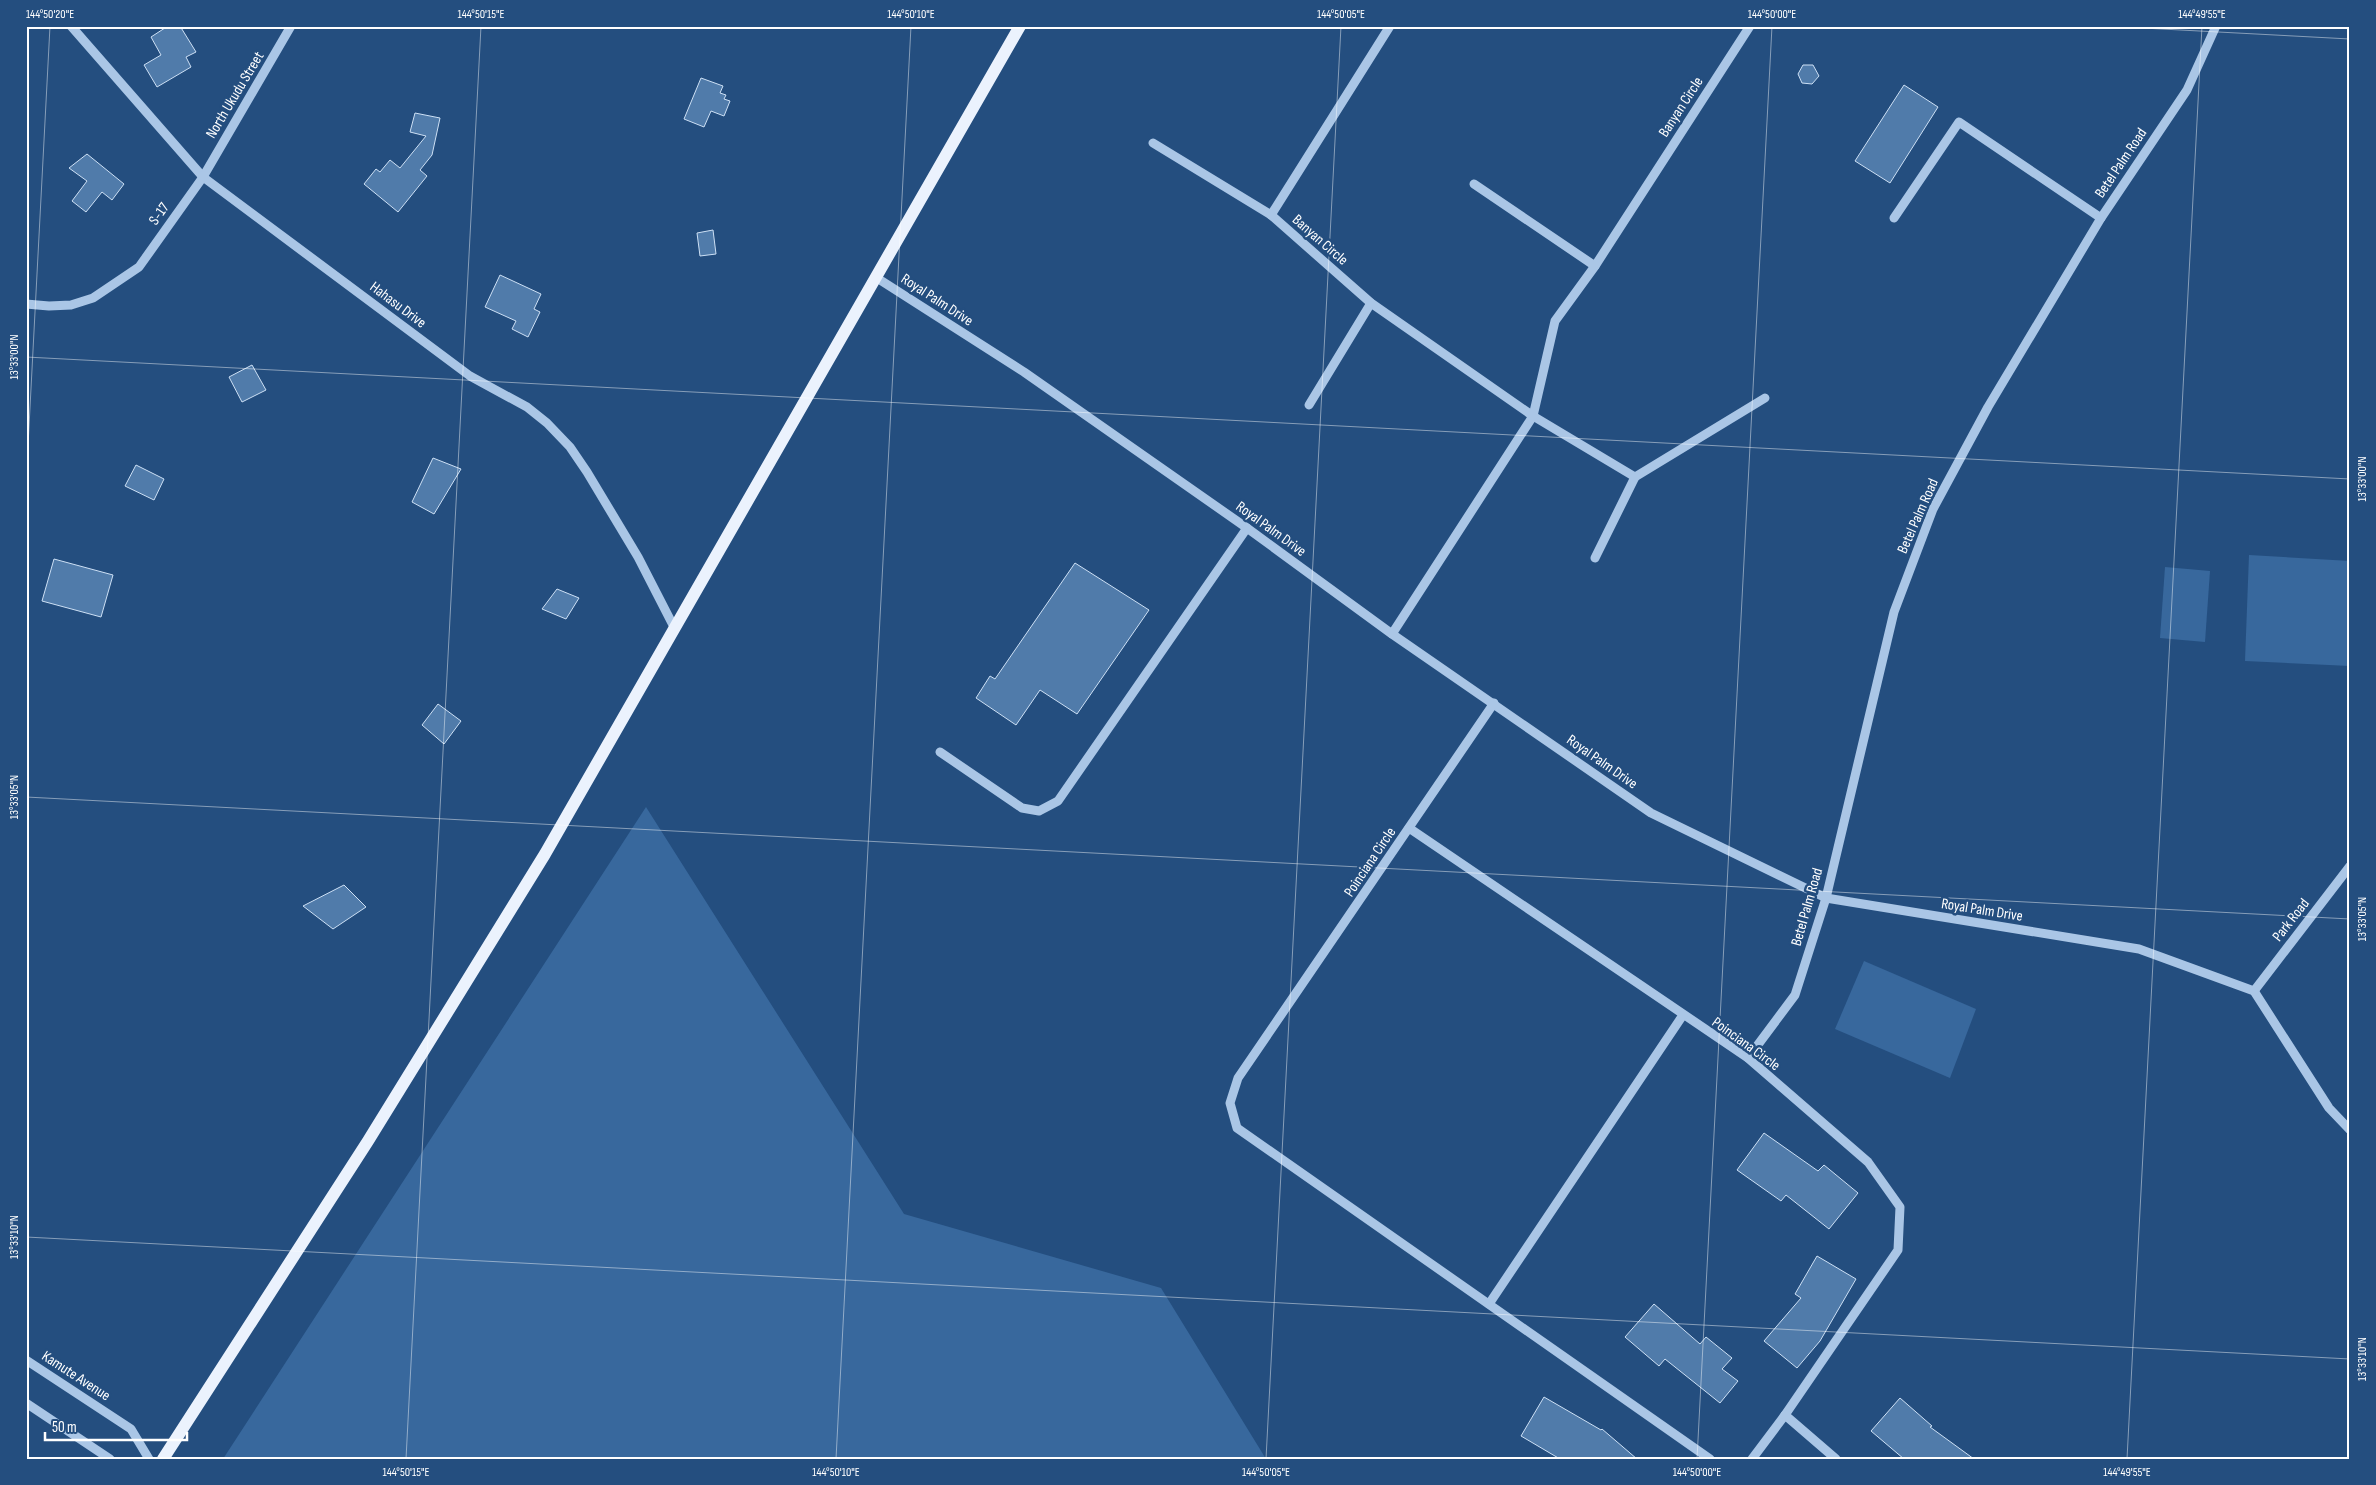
<svg xmlns="http://www.w3.org/2000/svg" width="2376" height="1485" viewBox="0 0 2376 1485" font-family="'Sofia Sans Condensed',sans-serif">
	<style>
		.green { fill: #38689d }
		.building { fill: #507baa; stroke: #cde0f5 }
		.lines { fill: none; stroke-linecap: round; stroke-linejoin: round }
		.minor { stroke: #aac6e6; stroke-width: 9 }
		.major { stroke: #ebf2fd; stroke-width: 12 }
		.ticks { fill: none; stroke: #fff; stroke-width: 1; stroke-opacity: 0.45 }
		.labels { text-anchor: middle; dominant-baseline: central; stroke-width: 5; stroke-linejoin: round; paint-order: stroke }
		.street-label { font-size: 15px; fill: #fff; stroke: #244e7f }
		.neatline { fill: none; stroke: #fff; stroke-width: 2 }
		.ticks-label { font-size: 12px; text-anchor: middle; fill: #fff }
	</style>
	<rect width="100%" height="100%" fill="#244e7f"/>
	<g class="green">
		<polygon points="2249,555 2350,561 2350,666 2245,661"/>
		<polygon points="2165,567 2210,571 2205,642 2160,638"/>
		<polygon points="646,807 904,1214 1161,1288 1266,1459 223,1459"/>
		<polygon points="1864,961 1976,1009 1950,1078 1835,1029"/>
	</g>
	<g class="building">
		<polygon points="168,26 180,26 196,52 186,57 191,67 157,87 144,65 161,55 151,37"/>
		<polygon points="1803,65 1813,65 1819,76 1812,84 1802,83 1798,74"/>
		<polygon points="701,78 723,86 720,93 726,95 724,99 730,101 724,116 711,111 704,127 684,119"/>
		<polygon points="1904,85 1938,107 1890,183 1855,161"/>
		<polygon points="415,113 440,118 432,155 420,170 427,176 398,212 364,184 376,169 380,172 390,160 400,168 426,136 410,132"/>
		<polygon points="87,154 124,184 112,200 102,192 86,212 72,201 87,181 69,168"/>
		<polygon points="713,230 716,254 700,256 697,233"/>
		<polygon points="500,275 541,294 534,309 540,312 528,337 512,329 516,321 485,307"/>
		<polygon points="252,365 266,390 242,402 229,377"/>
		<polygon points="433,458 461,469 434,514 412,502"/>
		<polygon points="136,465 164,479 154,500 125,486"/>
		<polygon points="54,559 113,575 101,617 42,601"/>
		<polygon points="1075,563 1149,610 1077,714 1040,690 1016,725 976,698 990,676 995,679"/>
		<polygon points="557,589 579,598 566,619 542,609"/>
		<polygon points="438,704 461,721 444,744 422,725"/>
		<polygon points="344,885 366,907 333,929 303,906"/>
		<polygon points="1764,1133 1818,1171 1824,1165 1858,1193 1829,1229 1786,1195 1781,1201 1737,1170"/>
		<polygon points="1817,1256 1856,1279 1820,1341 1797,1368 1764,1341 1801,1298 1795,1294"/>
		<polygon points="1654,1304 1700,1344 1706,1337 1732,1358 1722,1369 1738,1381 1720,1403 1665,1359 1659,1366 1625,1337"/>
		<polygon points="1544,1397 1601,1430 1602,1429 1637,1459 1560,1459 1521,1436"/>
		<polygon points="1900,1398 1932,1426 1930,1427 1974,1459 1904,1459 1871,1431"/>
	</g>
	<g class="lines">
		<g class="minor">
			<polyline points="71,26 203,177 470,376 527,407 547,423 570,447 587,472 638,557 675,629"/>
			<polyline points="1390,26 1271,215 1371,303 1533,416 1635,477 1595,558"/>
			<polyline points="1153,143 1271,215"/>
			<polyline points="1474,184 1595,266"/>
			<polyline points="1894,218 1959,122 2101,218"/>
			<polyline points="877,278 1024,372 1247,528 1392,634 1651,813 1826,898 2139,949 2254,991 2329,1108 2350,1130"/>
			<polyline points="26,304 49,306 71,305 93,298 139,267 203,177 291,26"/>
			<polyline points="1309,405 1371,303"/>
			<polyline points="1635,477 1765,398"/>
			<polyline points="1392,634 1533,416 1555,321 1595,266 1750,26"/>
			<polyline points="1494,703 1238,1078 1230,1103 1237,1128 1710,1459"/>
			<polyline points="940,752 1022,808 1039,811 1058,801 1247,528"/>
			<polyline points="1409,828 1748,1058 1868,1162 1900,1207 1898,1250 1785,1415 1752,1459"/>
			<polyline points="2254,991 2350,866"/>
			<polyline points="1748,1058 1795,995 1826,898 1894,612 1933,509 1988,407 2101,218 2187,90 2216,26"/>
			<polyline points="1489,1304 1683,1015"/>
			<polyline points="26,1360 131,1429 149,1459"/>
			<polyline points="26,1403 110,1459"/>
			<polyline points="1785,1415 1836,1459"/>
		</g>
		<polyline class="major" points="163,1459 368,1141 545,854 1020,26"/>
	</g>
	<path class="ticks" d="M2105,26l245,13M26,357l2324,122M26,484l24,-458M26,797l2324,122M26,1237l2324,122M406,1459l75,-1433M836,1459l75,-1433M1266,1459l75,-1433M1697,1459l75,-1433M2127,1459l75,-1433"/>
	<g class="labels">
		<g class="street-label">
			<text transform="translate(235 95) rotate(-59)">North Ukudu Street</text>
			<text transform="translate(1681 107) rotate(-57)">Banyan Circle</text>
			<text transform="translate(2121 163) rotate(-56)">Betel Palm Road</text>
			<text transform="translate(159 214) rotate(-55)">S-17</text>
			<text transform="translate(1320 240) rotate(41)">Banyan Circle</text>
			<text transform="translate(937 300) rotate(33)">Royal Palm Drive</text>
			<text transform="translate(398 305) rotate(37)">Hahasu Drive</text>
			<text transform="translate(1918 516) rotate(-66)">Betel Palm Road</text>
			<text transform="translate(1271 529) rotate(36)">Royal Palm Drive</text>
			<text transform="translate(1602 762) rotate(35)">Royal Palm Drive</text>
			<text transform="translate(1370 862) rotate(-56)">Poinciana Circle</text>
			<text transform="translate(1807 907) rotate(-74)">Betel Palm Road</text>
			<text transform="translate(1982 910) rotate(9)">Royal Palm Drive</text>
			<text transform="translate(2291 920) rotate(-52)">Park Road</text>
			<text transform="translate(1746 1044) rotate(36)">Poinciana Circle</text>
			<text transform="translate(76 1376) rotate(33)">Kamute Avenue</text>
		</g>
	</g>
	<rect width="2376" height="1485" fill="none" stroke="#244e7f" stroke-width="55"/>
	<path d="M45 1432v8h142v-8" fill="none" stroke="#ffffff" stroke-width="2.5"/>
	<text x="52" y="1432" font-size="15" fill="#ffffff" stroke="#244e7f" stroke-width="4" paint-order="stroke">50 m</text>
	<rect x="28" y="28" width="2320" height="1430" class="neatline"/>
	<g class="ticks-label">
		<text x="50" y="18">144°50'20"E</text>
		<text x="481" y="18">144°50'15"E</text>
		<text x="911" y="18">144°50'10"E</text>
		<text x="1341" y="18">144°50'05"E</text>
		<text x="1772" y="18">144°50'00"E</text>
		<text x="2202" y="18">144°49'55"E</text>
		<text transform="translate(14 357) rotate(-90)" y="4">13°33'00"N</text>
		<text transform="translate(2362 479) rotate(-90)" y="4">13°33'00"N</text>
		<text transform="translate(14 797) rotate(-90)" y="4">13°33'05"N</text>
		<text transform="translate(2362 919) rotate(-90)" y="4">13°33'05"N</text>
		<text transform="translate(14 1237) rotate(-90)" y="4">13°33'10"N</text>
		<text transform="translate(2362 1359) rotate(-90)" y="4">13°33'10"N</text>
		<text x="406" y="1476">144°50'15"E</text>
		<text x="836" y="1476">144°50'10"E</text>
		<text x="1266" y="1476">144°50'05"E</text>
		<text x="1697" y="1476">144°50'00"E</text>
		<text x="2127" y="1476">144°49'55"E</text>
	</g>
</svg>
